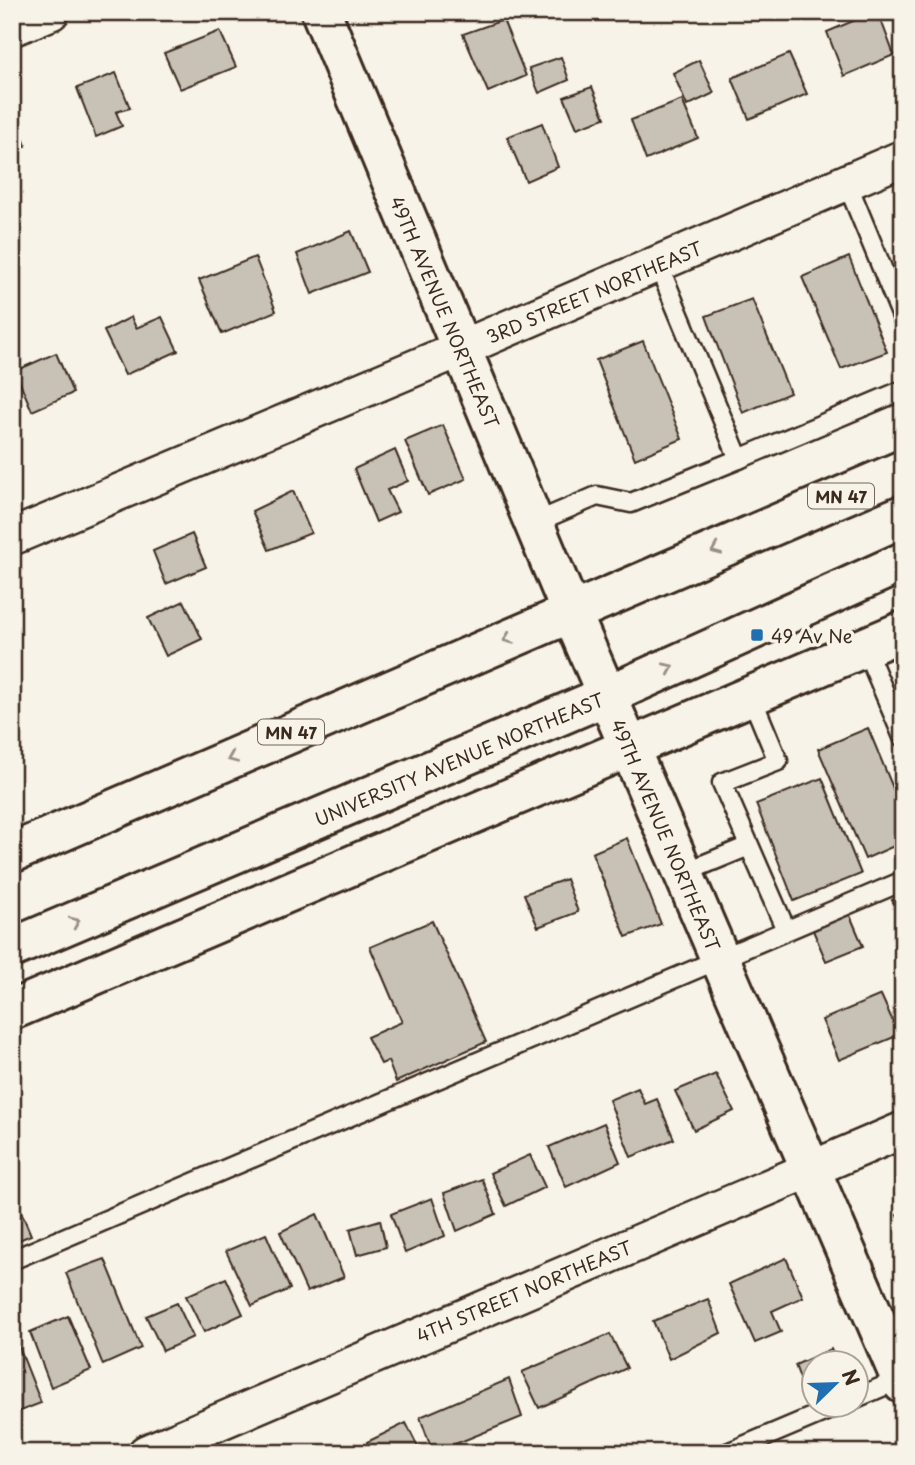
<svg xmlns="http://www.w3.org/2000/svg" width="915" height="1465" viewBox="0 0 915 1465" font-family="'Playpen Sans',sans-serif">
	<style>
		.building { fill: #c8c1b6; stroke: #3b2a1e; stroke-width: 2 }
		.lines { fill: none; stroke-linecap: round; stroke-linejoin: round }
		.service-casing { stroke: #3b2a1e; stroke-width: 23 }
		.minor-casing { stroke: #3b2a1e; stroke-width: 40 }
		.tertiary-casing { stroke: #3b2a1e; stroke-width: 44 }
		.primary-casing { stroke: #3b2a1e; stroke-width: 44 }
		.service { stroke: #f7f3e8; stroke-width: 18 }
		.minor { stroke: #f7f3e8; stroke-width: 35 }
		.tertiary { stroke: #f7f3e8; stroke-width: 38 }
		.primary { stroke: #f7f3e8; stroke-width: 38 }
		.oneway { stroke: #998e83 }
		.poi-dot { fill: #1f6fb2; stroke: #f7f3e8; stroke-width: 2.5 }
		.labels { text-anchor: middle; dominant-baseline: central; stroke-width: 7; stroke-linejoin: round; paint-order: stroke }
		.shield { fill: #f7f3e8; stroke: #73665b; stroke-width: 2 }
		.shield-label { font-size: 16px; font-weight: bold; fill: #3b2a1e }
		.street-label { font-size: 18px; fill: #3b2a1e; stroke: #f7f3e8 }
		.poi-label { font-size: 18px; fill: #3b2a1e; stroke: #f7f3e8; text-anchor: start }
	</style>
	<rect width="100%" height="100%" fill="#f7f3e8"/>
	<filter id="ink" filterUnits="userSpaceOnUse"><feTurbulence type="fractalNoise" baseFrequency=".0143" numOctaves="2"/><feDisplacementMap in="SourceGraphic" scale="14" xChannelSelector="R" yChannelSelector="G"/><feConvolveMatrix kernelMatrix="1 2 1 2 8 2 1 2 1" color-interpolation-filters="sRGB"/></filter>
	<g filter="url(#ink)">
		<g class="building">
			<polygon points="874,12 878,12 894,55 844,76 827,32"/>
			<polygon points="503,20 526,76 488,92 463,34"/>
			<polygon points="220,31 236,67 180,89 164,53"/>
			<polygon points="789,54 807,94 749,119 732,78"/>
			<polygon points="561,57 569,80 539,93 529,68"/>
			<polygon points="699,60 714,93 687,106 673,73"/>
			<polygon points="116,73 130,108 116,112 122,126 96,137 77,88"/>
			<polygon points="592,87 605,118 577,128 564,97"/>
			<polygon points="682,100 698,138 646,160 631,120"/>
			<polygon points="16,118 26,146 12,151 12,119"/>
			<polygon points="542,123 558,167 526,181 507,137"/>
			<polygon points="351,231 368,272 312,294 297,254"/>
			<polygon points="255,257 276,311 222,334 199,280"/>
			<polygon points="849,257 887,352 841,369 802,277"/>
			<polygon points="752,299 790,393 743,413 706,316"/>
			<polygon points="131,317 136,328 162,317 178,351 125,375 104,331"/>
			<polygon points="643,341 682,439 635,459 596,360"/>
			<polygon points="56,353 73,393 32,411 15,371"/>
			<polygon points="443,425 466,479 428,495 405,441"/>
			<polygon points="395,450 408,481 387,490 398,512 376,522 354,469"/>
			<polygon points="293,491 311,533 269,550 252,511"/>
			<polygon points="192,534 206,567 166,584 153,551"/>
			<polygon points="184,601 202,639 166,656 148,618"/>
			<polygon points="868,728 903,812 903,842 865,859 818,749"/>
			<polygon points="822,778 861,874 794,901 756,804"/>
			<polygon points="627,838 661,924 626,937 592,853"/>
			<polygon points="566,879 578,912 538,927 524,894"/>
			<polygon points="903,896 903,928 892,900"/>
			<polygon points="849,913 863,946 826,961 812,928"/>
			<polygon points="432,921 486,1042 396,1082 388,1061 381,1064 367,1037 402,1022 370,947"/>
			<polygon points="881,995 899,1035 839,1060 822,1020"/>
			<polygon points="716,1074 734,1111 694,1130 675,1091"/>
			<polygon points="638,1088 645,1104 657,1099 674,1139 631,1157 609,1100"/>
			<polygon points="604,1123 620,1162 566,1187 549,1147"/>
			<polygon points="530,1155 545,1187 506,1206 490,1173"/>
			<polygon points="482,1179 496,1214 457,1231 444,1193"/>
			<polygon points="12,1190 31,1235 12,1243"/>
			<polygon points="432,1198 445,1236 405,1253 391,1214"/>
			<polygon points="903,1212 903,1229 897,1215"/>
			<polygon points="317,1214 344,1277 307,1292 280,1232"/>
			<polygon points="380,1220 386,1247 357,1255 350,1229"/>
			<polygon points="266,1234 290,1289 252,1306 226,1251"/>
			<polygon points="786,1258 803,1297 772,1311 781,1332 755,1343 729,1284"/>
			<polygon points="105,1259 141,1348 103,1365 66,1273"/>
			<polygon points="226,1278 243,1314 204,1332 186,1296"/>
			<polygon points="708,1299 721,1333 669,1359 653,1321"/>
			<polygon points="177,1303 193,1337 163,1351 146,1316"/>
			<polygon points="68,1316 91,1370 51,1387 30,1332"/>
			<polygon points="610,1334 627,1368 539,1408 522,1372"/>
			<polygon points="19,1347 41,1403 12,1414 12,1350"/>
			<polygon points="831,1349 837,1364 814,1364 814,1398 808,1400 795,1365"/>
			<polygon points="509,1379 522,1417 433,1453 420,1417"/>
			<polygon points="406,1423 421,1453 372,1453 367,1442"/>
		</g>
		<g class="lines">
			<defs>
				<g id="service">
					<polyline points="847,183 903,319"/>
					<polyline points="739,459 903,390"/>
					<polyline points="534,523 597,496 631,503 739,459 658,264"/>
					<polyline points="865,647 903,737"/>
					<polyline points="751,696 778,761 722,783 786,930"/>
					<polyline points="683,873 749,846"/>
					<polyline points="12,1260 903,881"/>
					<polyline points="856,1398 903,1378"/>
					<polyline points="727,1453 838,1406"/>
				</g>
				<g id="minor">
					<polyline points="12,28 51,12"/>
					<polyline points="12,537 460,349 903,158"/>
					<polyline points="146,1453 903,1130"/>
				</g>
				<g id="tertiary">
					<polyline points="321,12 571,612 903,1384"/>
					<polyline points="12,1010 903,631"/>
				</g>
				<g id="primary">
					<polyline points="12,853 903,470"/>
					<polyline points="12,948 606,696 903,562"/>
				</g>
			</defs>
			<use href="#service" class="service-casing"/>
			<use href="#minor" class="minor-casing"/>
			<use href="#tertiary" class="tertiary-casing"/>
			<use href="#primary" class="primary-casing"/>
			<use href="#service" class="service"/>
			<use href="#minor" class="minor"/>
			<use href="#tertiary" class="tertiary"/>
			<use href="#primary" class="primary"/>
		</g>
		<defs><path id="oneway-chevron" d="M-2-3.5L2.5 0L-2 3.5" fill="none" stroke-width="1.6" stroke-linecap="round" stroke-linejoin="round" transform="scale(1.75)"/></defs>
		<g class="oneway">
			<use href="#oneway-chevron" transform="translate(716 550) rotate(157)"/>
			<use href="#oneway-chevron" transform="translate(508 639) rotate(157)"/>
			<use href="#oneway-chevron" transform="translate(669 668) rotate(-24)"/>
			<use href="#oneway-chevron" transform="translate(232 758) rotate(157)"/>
			<use href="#oneway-chevron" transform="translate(75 922) rotate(-23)"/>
		</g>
	</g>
	<rect class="poi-dot" x="750" y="628" width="14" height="14" rx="3.5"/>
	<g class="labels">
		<g class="shield">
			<rect x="808" y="483.5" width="66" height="25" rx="5"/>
			<rect x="258" y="719.5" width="66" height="25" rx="5"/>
		</g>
		<g class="shield-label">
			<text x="841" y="496">MN 47</text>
			<text x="291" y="732">MN 47</text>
		</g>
		<g class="street-label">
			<text transform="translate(594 292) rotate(-23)">3RD STREET NORTHEAST</text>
			<text transform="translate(445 312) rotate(67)">49TH AVENUE NORTHEAST</text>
			<text transform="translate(459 759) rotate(-23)">UNIVERSITY AVENUE NORTHEAST</text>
			<text transform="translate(666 835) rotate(67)">49TH AVENUE NORTHEAST</text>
			<text transform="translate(524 1291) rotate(-23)">4TH STREET NORTHEAST</text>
		</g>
		<g class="poi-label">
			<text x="771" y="635">49 Av Ne</text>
		</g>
	</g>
	<rect width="915" height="1465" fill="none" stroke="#f7f3e8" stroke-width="42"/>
	<rect x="21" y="21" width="873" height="1423" fill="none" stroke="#3b2a1e" stroke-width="2.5" filter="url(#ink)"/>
	<g transform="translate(835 1384) rotate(67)"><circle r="33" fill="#f7f3e8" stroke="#aca397" stroke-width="2"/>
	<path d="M0-5L12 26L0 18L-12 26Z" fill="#1f6fb2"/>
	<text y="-10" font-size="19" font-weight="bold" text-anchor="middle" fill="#3b2a1e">N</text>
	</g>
</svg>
